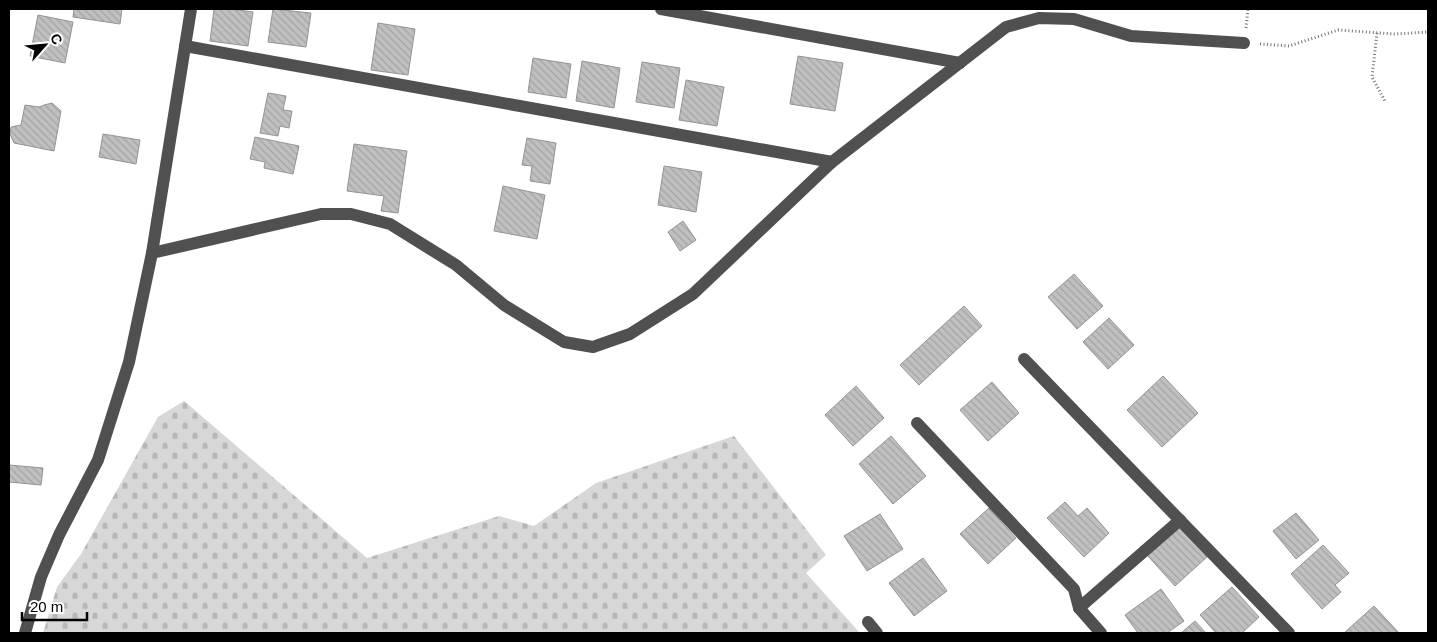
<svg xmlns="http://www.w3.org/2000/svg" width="1437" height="642" viewBox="0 0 1437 642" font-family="Arial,sans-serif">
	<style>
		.cemetery { fill: url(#cemetery-stones) }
		.building { fill: url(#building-back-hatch); stroke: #949494 }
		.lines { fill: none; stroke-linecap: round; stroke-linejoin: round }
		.path { stroke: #727272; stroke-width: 3; stroke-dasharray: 1 2.5; stroke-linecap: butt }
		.minor { stroke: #505050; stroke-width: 12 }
	</style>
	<defs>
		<pattern id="cemetery-stones" width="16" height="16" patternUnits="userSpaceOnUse" patternTransform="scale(1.25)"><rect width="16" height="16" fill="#d7d7d7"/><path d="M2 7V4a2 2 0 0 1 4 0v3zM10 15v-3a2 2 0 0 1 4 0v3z" fill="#b7b7b7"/></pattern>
		<pattern id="building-back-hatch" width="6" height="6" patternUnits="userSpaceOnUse" patternTransform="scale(1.25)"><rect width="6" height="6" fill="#c0c0c0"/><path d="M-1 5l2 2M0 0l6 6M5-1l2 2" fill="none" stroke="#a3a3a3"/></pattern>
	</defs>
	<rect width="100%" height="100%" fill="#fff"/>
	<polygon class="cemetery" points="184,401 367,558 499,516 534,526 596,483 734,436 826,555 806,573 860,633 43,633 57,587 81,554 158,417"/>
	<g class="building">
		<polygon points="74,9 122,9 120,24 73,17"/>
		<polygon points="214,9 231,9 253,12 248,46 210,41"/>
		<polygon points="273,9 311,13 306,47 268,42"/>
		<polygon points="38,15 73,22 65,63 30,56"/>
		<polygon points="378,23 415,29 408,75 371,70"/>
		<polygon points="798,56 843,63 835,111 790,104"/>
		<polygon points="533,58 571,64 566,98 528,92"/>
		<polygon points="582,61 620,68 614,108 576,101"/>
		<polygon points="642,62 680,68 674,108 636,102"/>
		<polygon points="686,80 724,87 717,126 679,120"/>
		<polygon points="268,93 286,96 283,110 292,111 289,128 280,126 278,136 260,133"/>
		<polygon points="52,103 61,111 54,151 14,143 10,134 11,127 21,125 25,105 39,107 44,105"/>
		<polygon points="103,134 140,140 136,164 99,157"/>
		<polygon points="255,137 299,146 293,174 264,168 265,162 250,159"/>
		<polygon points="527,138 556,143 550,184 530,181 532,166 522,165"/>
		<polygon points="354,144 407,151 398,213 381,211 384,196 347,191"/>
		<polygon points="664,166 702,172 696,212 658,205"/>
		<polygon points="503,186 545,195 537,239 494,231"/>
		<polygon points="683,221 696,240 680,251 668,232"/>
		<polygon points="1074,274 1103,306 1077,329 1048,297"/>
		<polygon points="964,306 982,326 919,385 900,365"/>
		<polygon points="1109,318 1134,345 1108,369 1083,342"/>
		<polygon points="1163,376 1198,413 1162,447 1127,410"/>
		<polygon points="992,382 1019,413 988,441 960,410"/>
		<polygon points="856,386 884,418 853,446 825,415"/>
		<polygon points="891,436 926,476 893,504 859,464"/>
		<polygon points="9,465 43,468 41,485 9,482"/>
		<polygon points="1065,502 1078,516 1087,508 1109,533 1084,557 1047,518"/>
		<polygon points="989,508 1016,538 988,564 960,534"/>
		<polygon points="1296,513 1319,540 1296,559 1273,531"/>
		<polygon points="880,514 903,549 867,571 844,536"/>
		<polygon points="1179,526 1207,557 1175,586 1147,555"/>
		<polygon points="1323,545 1349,573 1335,585 1341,592 1322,609 1291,574"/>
		<polygon points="923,558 947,591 914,616 889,583"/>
		<polygon points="1232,587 1259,617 1242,633 1216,633 1200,615"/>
		<polygon points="1161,589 1184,621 1167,633 1138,633 1125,615"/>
		<polygon points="1374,606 1399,633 1344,633"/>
		<polygon points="1195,621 1206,633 1181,633"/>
	</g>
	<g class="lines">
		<g class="path">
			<polyline points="1246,28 1248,9"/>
			<polyline points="1377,33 1372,77 1385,101"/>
			<polyline points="1260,44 1289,46 1338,30 1395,34 1428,32"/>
		</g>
		<g class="minor">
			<polyline points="661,9 960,63"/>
			<polyline points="185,46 832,162"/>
			<polyline points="152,253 321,214 351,214 390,224 456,265 504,305 564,342 593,347 630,334 693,294 832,162 1006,27 1039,18 1074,19 1131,36 1244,43"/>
			<polyline points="1024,359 1289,633"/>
			<polyline points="917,423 1074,589 1079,608 1101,633"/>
			<polyline points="1079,608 1180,520"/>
			<polyline points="868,622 877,633"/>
			<polyline points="25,633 41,577 59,535 98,460 129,362 152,253 191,9"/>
		</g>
	</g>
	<rect width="1437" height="642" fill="none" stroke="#000000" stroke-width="20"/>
	<g transform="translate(45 45) rotate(63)" stroke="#ffffff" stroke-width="4" paint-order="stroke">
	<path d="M0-4L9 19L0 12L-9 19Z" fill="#000000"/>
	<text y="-8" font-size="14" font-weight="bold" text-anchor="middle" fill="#000000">С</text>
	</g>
	<path d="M22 612v8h65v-8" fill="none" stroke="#000000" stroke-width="2.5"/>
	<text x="30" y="612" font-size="15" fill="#000000" stroke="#ffffff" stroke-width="4" paint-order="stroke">20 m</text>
</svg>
